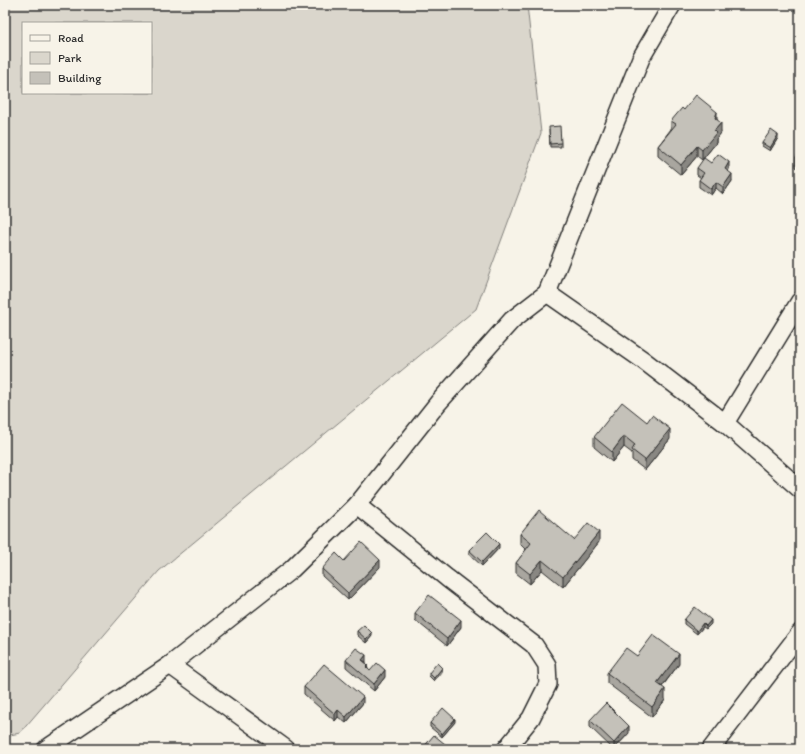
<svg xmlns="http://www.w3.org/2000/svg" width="805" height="754" viewBox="0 0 805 754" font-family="Itim,sans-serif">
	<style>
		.green { fill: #dad6cc; stroke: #82807c; fill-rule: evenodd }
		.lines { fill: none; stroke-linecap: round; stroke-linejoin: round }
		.street-casing { stroke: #2b2b2b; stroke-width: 20 }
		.street { stroke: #f7f3e8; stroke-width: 17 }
		.wall { fill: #a9a69f; stroke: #2b2b2b }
		.shaded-wall { fill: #898782; stroke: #2b2b2b }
		.building { fill: #c4c1b9; stroke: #2b2b2b }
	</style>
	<rect width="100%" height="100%" fill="#f7f3e8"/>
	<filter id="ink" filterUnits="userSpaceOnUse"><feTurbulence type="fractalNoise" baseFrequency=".025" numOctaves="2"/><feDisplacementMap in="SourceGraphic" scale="8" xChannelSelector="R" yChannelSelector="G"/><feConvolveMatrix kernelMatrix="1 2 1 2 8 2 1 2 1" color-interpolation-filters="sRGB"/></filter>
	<g filter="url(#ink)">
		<path class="green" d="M5,5h522l14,128 -65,176 -317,262 -139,162 -15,3zM23,23h128v70h-128z"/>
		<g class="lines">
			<defs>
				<g id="street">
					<polyline points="547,293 643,360 725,423 800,489"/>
					<polyline points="725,423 800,301"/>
					<polyline points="357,505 447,578 534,645 547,665 548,684 531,718 506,749"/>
					<polyline points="170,665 286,749"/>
					<polyline points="46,749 170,665 292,569 357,505 438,403 512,320 547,293 641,58 672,5"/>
					<polyline points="711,749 800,633"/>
				</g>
			</defs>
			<use href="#street" class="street-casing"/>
			<use href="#street" class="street"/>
		</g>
		<g class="wall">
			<polygon points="684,110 717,119 721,133 716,139 716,143 702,160 697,156 681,175 658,156 658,146 671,129 671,121"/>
			<polygon points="549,130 561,143 561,147 550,147"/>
			<polygon points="778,138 770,151 762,146 762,143"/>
			<polygon points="800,152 800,170 796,167 796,157"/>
			<polygon points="711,163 729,169 728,171 732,181 723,194 716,188 711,195 699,187 699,180 701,178 697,175 697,168"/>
			<polygon points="647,422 670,439 645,470 632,460 632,453 624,447 612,462 594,447 594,437"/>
			<polygon points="520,534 574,540 599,542 563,587 542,570 530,584 516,573 516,563 526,550 520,544"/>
			<polygon points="499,548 482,566 469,554 469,550"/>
			<polygon points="344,561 380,567 348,600 322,576 322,569"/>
			<polygon points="415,613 461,627 447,646 415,620"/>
			<polygon points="684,620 711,624 706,629 703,627 697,634 684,624"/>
			<polygon points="357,631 372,636 366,643 357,635"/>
			<polygon points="637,656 679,664 662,687 665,700 652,717 607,683 607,673"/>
			<polygon points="346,660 366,662 368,669 370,671 385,677 374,691 346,667"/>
			<polygon points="442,672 434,681 429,676 429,673"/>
			<polygon points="304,687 363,703 346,723 338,717 335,721 304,694"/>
			<polygon points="590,720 629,733 614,749 613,749 590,727"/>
			<polygon points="455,722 442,737 430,727 430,723"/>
		</g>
		<g class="shaded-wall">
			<polygon points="717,112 717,122 715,118"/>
			<polygon points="721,123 721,133 716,139 716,143 702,160 702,150 714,131"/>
			<polygon points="778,135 778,138 770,151 770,148"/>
			<polygon points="697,146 697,156 681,175 681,165"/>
			<polygon points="729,162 729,169 725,176 725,169"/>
			<polygon points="732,174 732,181 723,194 723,187"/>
			<polygon points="716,182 716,188 711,195 711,189"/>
			<polygon points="670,429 670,439 645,470 645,460"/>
			<polygon points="624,436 624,447 612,462 612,452"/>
			<polygon points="599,532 599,542 563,587 563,577"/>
			<polygon points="499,544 499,548 482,566 482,562"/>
			<polygon points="380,560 380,567 348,600 348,593"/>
			<polygon points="542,560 542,570 530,584 530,574"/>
			<polygon points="461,620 461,627 447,646 447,639"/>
			<polygon points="711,620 711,624 706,629 706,626"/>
			<polygon points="703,623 703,627 697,634 697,631"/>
			<polygon points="372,633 372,636 366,643 366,639"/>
			<polygon points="679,654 679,664 657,693 657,683"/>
			<polygon points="366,655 366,662 362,660"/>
			<polygon points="442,668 442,672 434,681 434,678"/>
			<polygon points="385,670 385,677 374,691 374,684"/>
			<polygon points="665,689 665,700 652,717 652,707"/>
			<polygon points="363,697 363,703 346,723 346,717"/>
			<polygon points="338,710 338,717 335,721 335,714"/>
			<polygon points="455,719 455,722 442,737 442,734"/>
			<polygon points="629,726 629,733 614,749 614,743"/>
		</g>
		<g class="building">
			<polygon points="696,95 717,112 715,118 721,123 714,131 716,133 702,150 697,146 681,165 658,146 676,124 671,121 682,108 684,110"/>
			<polygon points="560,126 561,143 550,144 549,127"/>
			<polygon points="771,130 778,135 770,148 762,143"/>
			<polygon points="800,152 800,159 796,157"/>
			<polygon points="718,154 729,162 725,169 732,174 723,187 716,182 711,189 699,180 704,173 697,168 704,158 711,163"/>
			<polygon points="622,402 647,422 652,415 670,429 645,460 632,450 635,445 624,436 612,452 594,437"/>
			<polygon points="539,510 574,540 588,523 599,532 563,577 542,560 530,574 516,563 531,543 520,534"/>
			<polygon points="487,532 499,544 482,562 469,550"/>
			<polygon points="361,542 380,560 348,593 322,569 336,553 344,561"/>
			<polygon points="429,595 461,620 447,639 415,613"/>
			<polygon points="695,607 711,620 706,626 703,623 697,631 684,620"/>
			<polygon points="364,625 372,633 366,639 357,631"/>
			<polygon points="653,635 679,654 657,683 665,689 652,707 607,673 626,648 637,656"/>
			<polygon points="356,648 366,655 362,660 368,665 366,667 370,671 377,663 385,670 374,684 346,660"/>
			<polygon points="437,663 442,668 434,678 429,673"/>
			<polygon points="324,664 363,697 346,717 338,710 335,714 304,687"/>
			<polygon points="606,703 629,726 614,743 590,720"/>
			<polygon points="443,708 455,719 442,734 430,723"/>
			<polygon points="434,735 451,749 422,749"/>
		</g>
	</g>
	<rect width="805" height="754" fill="none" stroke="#f7f3e8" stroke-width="20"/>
	<rect x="10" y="10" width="785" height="734" fill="none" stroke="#2b2b2b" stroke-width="1.5" filter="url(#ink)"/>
	<rect x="22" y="22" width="130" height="72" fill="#f7f3e8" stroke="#a5a39c"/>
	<rect x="30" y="35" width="20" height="6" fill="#f7f3e8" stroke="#a5a39c"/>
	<text x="58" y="42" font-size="12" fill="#2b2b2b">Road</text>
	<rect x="30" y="52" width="20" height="12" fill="#dad6cc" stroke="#a5a39c"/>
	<text x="58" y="62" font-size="12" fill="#2b2b2b">Park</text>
	<rect x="30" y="72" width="20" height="12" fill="#c4c1b9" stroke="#a5a39c"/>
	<text x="58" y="82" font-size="12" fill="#2b2b2b">Building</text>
</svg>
